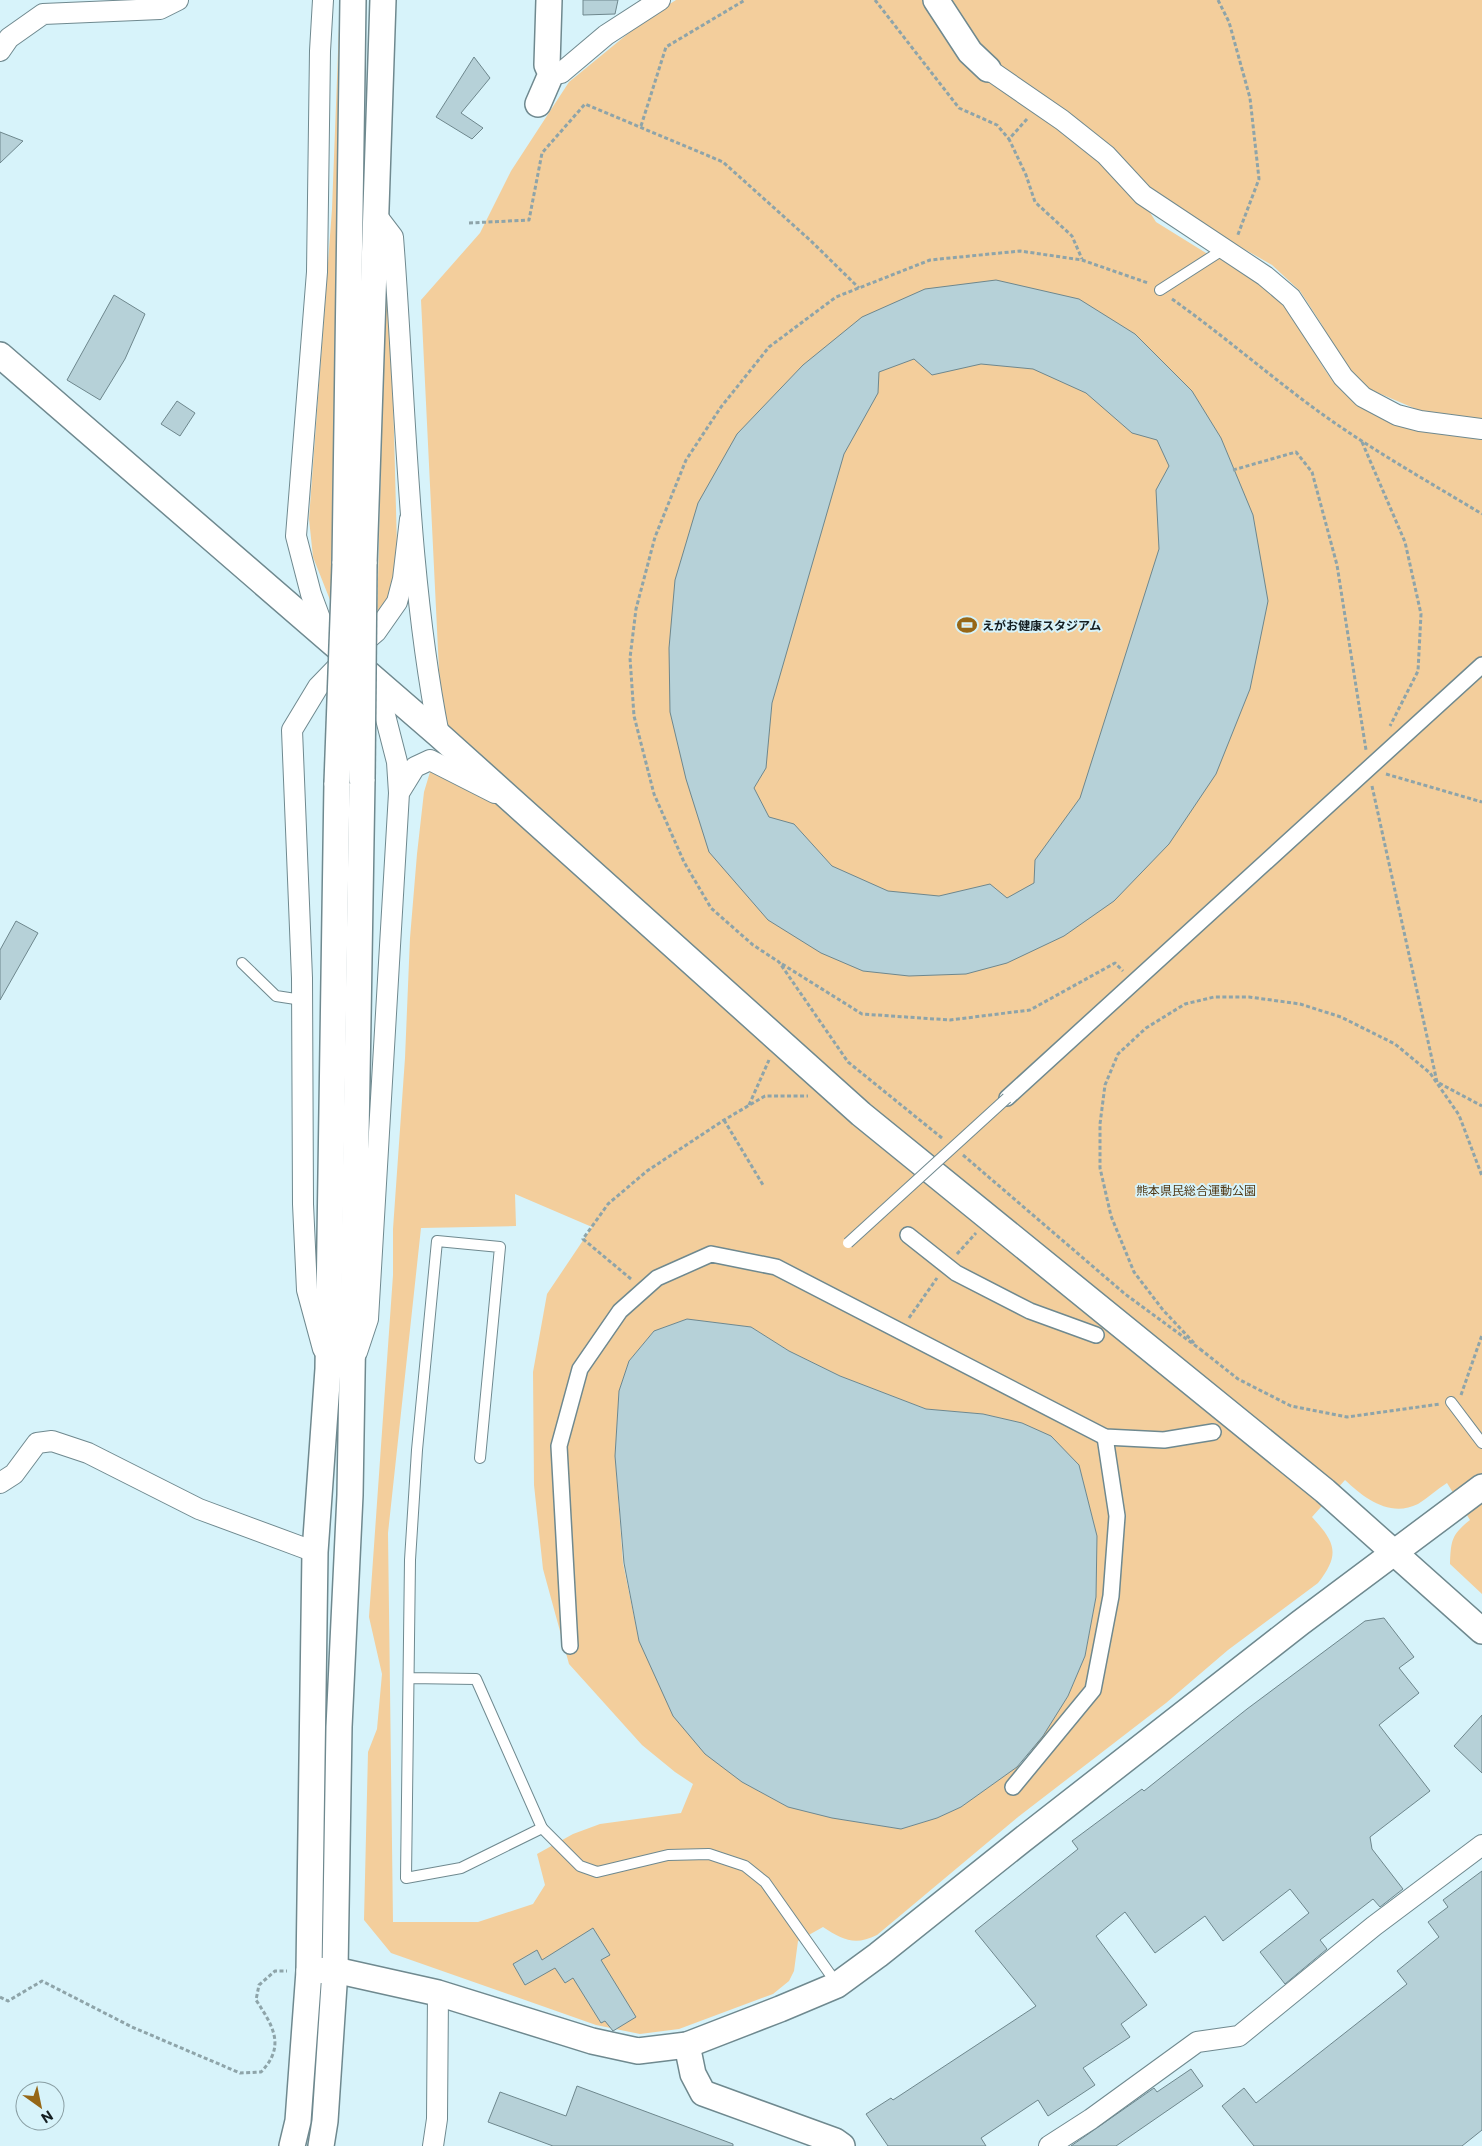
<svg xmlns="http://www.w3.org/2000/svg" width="1482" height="2146" viewBox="0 0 1482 2146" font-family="Commissioner,'Noto Sans JP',sans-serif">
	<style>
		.green { fill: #f3ce9c; fill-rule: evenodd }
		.building { fill: #b6d1d8; stroke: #6e878d; fill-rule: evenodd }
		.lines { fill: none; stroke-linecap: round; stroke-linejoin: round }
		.service-casing { stroke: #6f898f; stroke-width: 12 }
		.pedestrian-casing { stroke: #6f898f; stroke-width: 18 }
		.minor-casing { stroke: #6f898f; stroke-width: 22 }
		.tertiary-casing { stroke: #6f898f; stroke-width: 28 }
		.path { stroke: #8ea4a9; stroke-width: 3; stroke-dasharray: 4 2.5; stroke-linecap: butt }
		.service { stroke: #fff; stroke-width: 10 }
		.pedestrian { stroke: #fff; stroke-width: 15 }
		.minor { stroke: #fff; stroke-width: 20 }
		.tertiary { stroke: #fff; stroke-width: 25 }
		.service-bridge-casing { stroke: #6f898f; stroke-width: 12; stroke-linecap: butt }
		.tertiary-bridge-casing { stroke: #6f898f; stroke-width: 28; stroke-linecap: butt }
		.service-bridge { stroke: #fff; stroke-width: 10 }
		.tertiary-bridge { stroke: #fff; stroke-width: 25 }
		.labels { text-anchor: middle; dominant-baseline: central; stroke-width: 4; stroke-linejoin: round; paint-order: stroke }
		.poi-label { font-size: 12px; font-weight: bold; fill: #141e21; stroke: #d7f3fa; text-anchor: start }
		.park-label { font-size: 12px; fill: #503814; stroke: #d7f3fa }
	</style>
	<rect width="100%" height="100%" fill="#d7f3fa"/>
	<g class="green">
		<polygon points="340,0 344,0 332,605 313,557 309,519 332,209"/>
		<path d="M676,0h250l176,161 47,50 7,11 50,31h6c23,13 50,23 68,43 28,31 35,73 68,100 27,23 97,34 134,43v1155l-32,-30c1,-23 1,-29 20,-44l-23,-37c-10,6 -19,15 -29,21 -28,14 -54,-6 -73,-24l-33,37c23,25 29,37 6,66l-90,67 -62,53 -148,114 -141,118c-22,11 -34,5 -54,-8l-25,14 -4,30 -5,10 -16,13 -94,35 -39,5 -44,-9 -205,-72 -27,-33 4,-168 9,-23 5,-55 -13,-57 24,-342v-46l12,-171 5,-120 7,-84 7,-62 18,-60 -21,-432 59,-67 31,-62 58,-89 78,-64zM515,1194l77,33 -45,67 -14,78 1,113 9,84 26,95 73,81 33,27 18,12 -12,29 -81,11 -27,10 -36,20 8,31 -12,19 -55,18h-85l-5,-389 33,-305 95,-2zM687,1319l64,8 38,24 51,25 86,33 57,5 39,9 57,42 18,71 -1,61 -11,59 -17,40 -43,65 -64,46 -24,11 -36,11 -69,-11 -44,-11 -46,-25 -103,-141 -16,-78 -8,-107 4,-65 10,-30 25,-30z"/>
		<polygon points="949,0 1482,0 1482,420 1423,412 1369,389 1349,371 1328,341 1322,325 1300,291 1272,265 1223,237 1151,189 1030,87 982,52"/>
		<polygon points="386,256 393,395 397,547 394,594 377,621"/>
	</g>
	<g class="building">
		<polygon points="583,0 618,0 615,14 583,15"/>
		<polygon points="474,57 490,78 461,113 483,128 472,139 436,117"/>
		<polygon points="0,132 23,141 0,163"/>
		<path d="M996,280l83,19 56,35 57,57 29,47 32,77 15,86 -18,88 -34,85 -47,70 -55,57 -50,35 -57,27 -41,11 -57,2 -46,-5 -42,-18 -53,-33 -59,-68 -23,-73 -16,-67 -1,-64 6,-68 23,-77 39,-69 66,-69 59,-48 63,-28zM914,359l18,16 49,-11 52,5 53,24 46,40 25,7 12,26 -13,24 3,59 -79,249 -45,62 -1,23 -27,15 -17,-14 -51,12 -51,-5 -56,-25 -38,-42 -25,-7 -15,-29 12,-20 6,-65 72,-249 34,-61 1,-21z"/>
		<polygon points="114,295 145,314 125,359 100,400 67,380"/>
		<polygon points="177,401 195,413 180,436 161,424"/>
		<polygon points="16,921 38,933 0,1000 0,950"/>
		<polygon points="687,1319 751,1327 789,1351 840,1376 926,1409 983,1414 1022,1423 1051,1436 1079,1465 1097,1536 1096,1597 1085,1656 1068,1696 1043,1736 1017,1767 961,1807 937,1818 901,1829 832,1818 788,1807 742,1782 705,1754 673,1716 639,1641 624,1563 615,1456 619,1391 629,1361 654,1331"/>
		<polygon points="1384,1618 1414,1657 1399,1668 1419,1693 1379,1725 1430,1791 1370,1837 1372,1849 1403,1889 1380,1907 1373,1899 1320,1940 1327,1949 1285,1984 1260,1952 1309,1913 1290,1889 1223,1941 1205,1916 1155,1953 1125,1912 1096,1936 1147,2005 1121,2024 1130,2037 1083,2068 1095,2085 1048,2116 1038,2100 981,2138 986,2146 888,2146 866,2114 891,2098 893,2100 1036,2006 975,1931 1078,1849 1072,1841 1142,1789 1144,1791 1247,1709 1365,1621"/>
		<polygon points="1482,1715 1482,1773 1454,1746"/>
		<polygon points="1482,1871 1482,2130 1462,2146 1254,2146 1222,2106 1244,2088 1256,2103 1407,1984 1397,1971 1439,1937 1428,1922 1448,1907 1443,1900"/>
		<polygon points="593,1928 610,1955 601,1960 636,2017 613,2031 605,2021 601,2023 573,1978 565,1983 555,1968 525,1985 513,1964 537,1950 542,1960"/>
		<polygon points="1191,2069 1203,2086 1116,2146 1071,2146 1154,2088 1157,2092"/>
		<polygon points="577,2086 733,2144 733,2146 553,2146 488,2122 500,2092 566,2116"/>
	</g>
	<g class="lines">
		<defs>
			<g id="service">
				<polyline points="1160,290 1224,249"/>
				<polyline points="242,963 276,996 302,1000"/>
				<polyline points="1451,1402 1482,1443"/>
				<polyline points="409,1678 476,1679 542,1828 461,1868 406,1878 410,1560 417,1450 437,1241 500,1247 480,1458"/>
				<polyline points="542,1828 580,1866 597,1872 668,1855 709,1854 745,1866 765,1882 837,1984"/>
			</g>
			<g id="pedestrian">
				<polyline points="1007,1098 1482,665"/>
				<polyline points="908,1235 956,1273 1030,1311 1096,1335"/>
				<polyline points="570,1646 559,1446 580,1369 620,1311 657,1278 711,1254 776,1267 1105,1437 1164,1440 1213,1432"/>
				<polyline points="1013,1787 1093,1690 1111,1596 1117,1516 1105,1437"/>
			</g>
			<g id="minor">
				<polyline points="323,0 320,51 317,272 296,536 311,594 328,640"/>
				<polyline points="0,51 9,38 43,14 160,9 178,0"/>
				<polyline points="988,69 1062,120 1106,155 1143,195 1265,276 1291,298 1343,377 1363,397 1397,415 1420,421 1482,429"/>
				<polyline points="551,74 561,73 606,35 660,0"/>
				<path d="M377,216l16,21c13,167 14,334 46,498"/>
				<polyline points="376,680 397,762 399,793"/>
				<polyline points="323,1349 307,1290 303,1204 302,978 292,730 318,687 348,656 376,632 397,602 403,579 410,519"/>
				<polyline points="357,1352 368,1319 399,793 415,767 430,760 495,793"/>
				<polyline points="0,1483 14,1474 37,1443 52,1441 88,1453 199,1509 315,1552"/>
				<polyline points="433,2146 437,2119 438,1993"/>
				<polyline points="1049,2146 1091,2119 1197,2042 1239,2036 1374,1926 1482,1845"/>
			</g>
			<g id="tertiary">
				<polyline points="936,0 970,52 988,69"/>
				<polyline points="538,104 551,74 547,65 549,0"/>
				<polyline points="0,355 439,735 861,1114 1325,1491 1482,1631"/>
				<polyline points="345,564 353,0"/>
				<polyline points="364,564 383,0"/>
				<polyline points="309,1971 335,1970 438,1993 592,2041 638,2051 687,2045 780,2009 837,1985 878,1955 1022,1840 1300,1623 1482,1487"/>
				<polyline points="687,2045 693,2074 703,2093 835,2141 842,2146"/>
				<polyline points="292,2146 298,2121 309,1971 315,1552 328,1369 337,783"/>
				<polyline points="321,2146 325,2121 335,1970 339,1727 350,1495 362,779"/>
			</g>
		</defs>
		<use href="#service" class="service-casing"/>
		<use href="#pedestrian" class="pedestrian-casing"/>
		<use href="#minor" class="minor-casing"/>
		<use href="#tertiary" class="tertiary-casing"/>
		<g class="path">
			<polyline points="875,0 959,108 997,125 1009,139"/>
			<polyline points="1218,0 1229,22 1250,98 1259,179 1237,237"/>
			<polyline points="1027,119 1009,139 1026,175 1035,202 1072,236 1082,259"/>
			<polyline points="641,126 666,47 745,0"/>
			<polyline points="469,223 529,220 542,153 585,104 723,162 811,241 859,288"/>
			<path d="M1172,299c48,34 92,72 139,107 54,40 113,73 171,108"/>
			<polyline points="1362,442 1405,542 1421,614 1418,671 1390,726"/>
			<polyline points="1233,470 1296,452 1312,472 1337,565 1366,750"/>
			<polyline points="1386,774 1482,802"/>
			<polyline points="1372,786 1437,1082 1482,1106"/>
			<polyline points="782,964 862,1014 950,1020 1030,1010 1115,963 1123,971"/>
			<polyline points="749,1105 769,1060"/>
			<polyline points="724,1120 763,1185"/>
			<polyline points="942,1138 848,1062 779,962 753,945 711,908 684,862 654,794 634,716 630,658 636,609 655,537 686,460 721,407 769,347 836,297 930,260 1020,251 1082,260 1148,283"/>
			<polyline points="963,1155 1125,1294 1200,1349"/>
			<polyline points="957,1254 976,1233"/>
			<polyline points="631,1279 583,1239 608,1204 647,1171 724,1120 765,1096 808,1096"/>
			<polyline points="909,1318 937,1278"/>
			<polyline points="1194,1343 1163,1310 1134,1272 1111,1216 1100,1168 1100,1124 1105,1085 1118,1054 1146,1028 1185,1004 1214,997 1249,997 1300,1004 1341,1017 1395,1044 1430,1073 1459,1115 1482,1176"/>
			<polyline points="1200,1349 1238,1379 1291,1406 1347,1417 1440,1404"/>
			<polyline points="1461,1395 1482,1335"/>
			<path d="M0,1997l8,4 34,-20 90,46 108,46 21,-1c25,-26 12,-46 -5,-72l3,-15 16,-14h12"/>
		</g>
		<use href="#service" class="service"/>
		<use href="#pedestrian" class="pedestrian"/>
		<use href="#minor" class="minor"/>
		<use href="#tertiary" class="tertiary"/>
		<defs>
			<polyline id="service-bridge" points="848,1243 1007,1098"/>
			<g id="tertiary-bridge">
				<polyline points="362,779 364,564"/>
				<polyline points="337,783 345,564"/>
			</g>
		</defs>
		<use href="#service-bridge" class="service-bridge-casing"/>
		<use href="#tertiary-bridge" class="tertiary-bridge-casing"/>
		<use href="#service-bridge" class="service-bridge"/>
		<use href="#tertiary-bridge" class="tertiary-bridge"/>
	</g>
	<defs>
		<symbol id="stadium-bare" viewBox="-9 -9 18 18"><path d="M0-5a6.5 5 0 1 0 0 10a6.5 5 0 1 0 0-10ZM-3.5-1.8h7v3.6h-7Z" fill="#966717" stroke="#d7f3fa" stroke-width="2.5" paint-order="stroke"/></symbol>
	</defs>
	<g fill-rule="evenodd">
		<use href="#stadium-bare" x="953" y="611" width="28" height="28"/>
	</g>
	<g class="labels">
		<g class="poi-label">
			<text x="982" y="625">えがお健康スタジアム</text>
		</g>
		<g class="park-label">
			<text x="1196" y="1190">熊本県民総合運動公園</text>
		</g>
	</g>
	<g transform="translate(40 2106) rotate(147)"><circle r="24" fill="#d7f3fa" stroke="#899ea3"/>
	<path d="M0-4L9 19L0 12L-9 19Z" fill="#966717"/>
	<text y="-8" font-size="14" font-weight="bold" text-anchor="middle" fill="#141e21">N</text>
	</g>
</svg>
